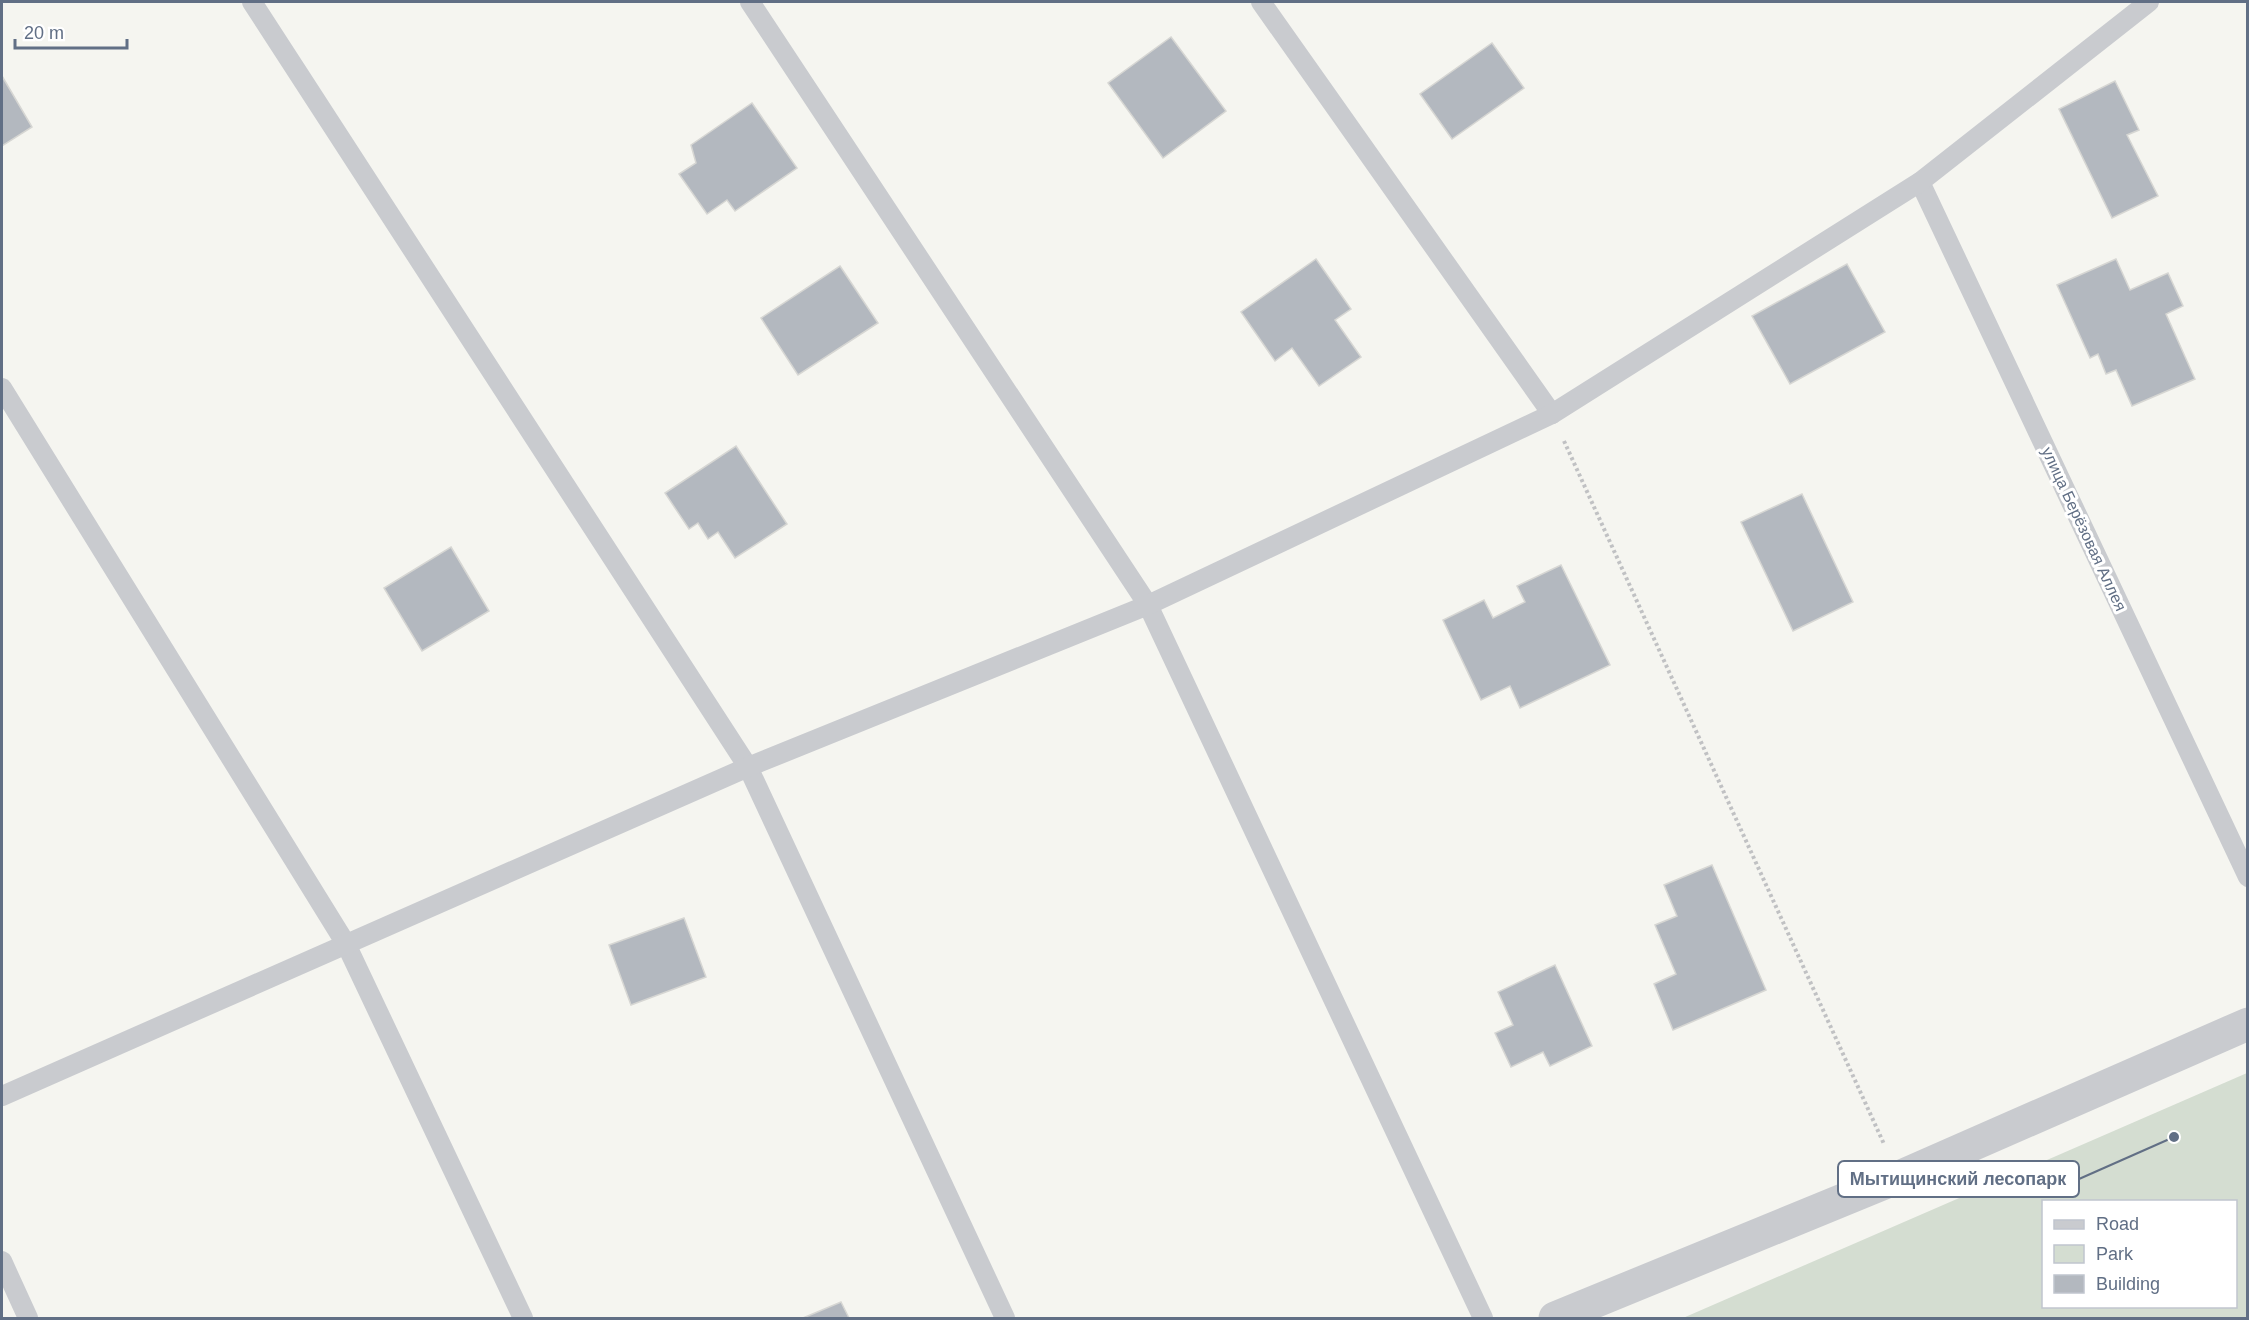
<svg xmlns="http://www.w3.org/2000/svg" width="2249" height="1320" viewBox="0 0 2249 1320" font-family="Arial,sans-serif">
	<style>
		.green { fill: #d4ddd1; fill-rule: evenodd }
		.building { fill: #b3b8bf; stroke: #d6d6d3; stroke-width: 1.5 }
		.lines { fill: none; stroke-linecap: round; stroke-linejoin: round }
		.path { stroke: #c0c1c3; stroke-width: 4; stroke-dasharray: 3 3; stroke-linecap: butt }
		.lane { stroke: #c9cbcf; stroke-width: 20 }
		.street { stroke: #c9cbcf; stroke-width: 33 }
		.labels { text-anchor: middle; dominant-baseline: central; stroke-width: 6; stroke-linejoin: round; paint-order: stroke }
		.street-label { font-size: 16px; fill: #616f85; stroke: #fff }
		.leader { fill: none; stroke: #616f85; stroke-width: 2 }
		.callout-dot { fill: #616f85; stroke: #fff; stroke-width: 2 }
		.callout { fill: #fff; stroke: #616f85; stroke-width: 2 }
		.callout-label { font-size: 18px; text-anchor: middle; font-weight: bold; fill: #616f85 }
	</style>
	<rect width="100%" height="100%" fill="#f5f5f0"/>
	<path class="green" d="M2247,1073v245h-564zM2044,1202h192v104h-192z"/>
	<g class="building">
		<polygon points="1171,37 1226,111 1163,158 1108,83"/>
		<polygon points="1492,43 1524,88 1452,139 1420,94"/>
		<polygon points="2,76 32,127 2,146"/>
		<polygon points="2115,81 2139,130 2127,135 2158,196 2112,218 2059,109"/>
		<polygon points="752,103 797,168 735,211 727,200 707,214 679,174 696,163 691,145"/>
		<polygon points="1316,259 1351,309 1335,320 1361,357 1319,386 1292,348 1275,361 1241,312"/>
		<polygon points="2116,259 2130,290 2168,273 2183,306 2166,314 2195,379 2132,406 2116,370 2106,374 2098,354 2090,358 2057,285"/>
		<polygon points="1847,264 1885,332 1790,384 1752,316"/>
		<polygon points="840,266 878,323 798,375 761,318"/>
		<polygon points="736,446 787,524 735,558 718,532 708,539 698,523 689,529 665,493"/>
		<polygon points="1802,494 1853,602 1793,631 1741,522"/>
		<polygon points="451,547 489,611 422,651 384,588"/>
		<polygon points="1561,565 1610,665 1520,708 1510,686 1481,700 1443,620 1484,600 1493,618 1525,602 1517,586"/>
		<polygon points="1712,865 1766,990 1673,1030 1654,984 1676,974 1655,925 1677,916 1664,885"/>
		<polygon points="684,918 706,977 631,1005 609,945"/>
		<polygon points="1555,965 1592,1046 1550,1066 1543,1052 1511,1067 1495,1033 1513,1025 1498,992"/>
		<polygon points="841,1302 849,1318 803,1318"/>
	</g>
	<g class="lines">
		<polyline class="path" points="1564,441 1884,1144"/>
		<g class="lane">
			<polyline points="252,2 748,767 1005,1318"/>
			<polyline points="750,2 1148,605 1483,1318"/>
			<polyline points="1261,2 1552,414"/>
			<polyline points="1920,182 2248,877"/>
			<polyline points="2,388 346,944 523,1318"/>
			<polyline points="2,1096 748,767 1148,605 1552,414 1920,182 2149,2"/>
			<polyline points="2,1261 28,1318"/>
		</g>
		<polyline class="street" points="1555,1318 1899,1177 2248,1024"/>
	</g>
	<g class="labels">
		<g class="street-label">
			<text transform="translate(2084 529) rotate(65)">улица Берёзовая Аллея</text>
		</g>
	</g>
	<path class="leader" d="M2174 1137L2079 1179"/>
	<circle class="callout-dot" cx="2174" cy="1137" r="6"/>
	<rect class="callout" x="1838" y="1161" width="241" height="36" rx="6"/>
	<g class="callout-label">
		<text x="1958" y="1185">Мытищинский лесопарк</text>
	</g>
	<rect width="2249" height="1320" fill="none" stroke="#616f85" stroke-width="6"/>
	<rect x="2042" y="1200" width="195" height="108" fill="#ffffff" stroke="#c0c5ce" stroke-width="1.5"/>
	<rect x="2054" y="1220" width="30" height="9" fill="#c9cbcf" stroke="#c0c5ce" stroke-width="1.5"/>
	<text x="2096" y="1230" font-size="18" fill="#616f85">Road</text>
	<rect x="2054" y="1245" width="30" height="18" fill="#d4ddd1" stroke="#c0c5ce" stroke-width="1.5"/>
	<text x="2096" y="1260" font-size="18" fill="#616f85">Park</text>
	<rect x="2054" y="1275" width="30" height="18" fill="#b3b8bf" stroke="#c0c5ce" stroke-width="1.5"/>
	<text x="2096" y="1290" font-size="18" fill="#616f85">Building</text>
	<path d="M15 39v9h112v-9" fill="none" stroke="#616f85" stroke-width="3"/>
	<text x="24" y="39" font-size="18" fill="#616f85" stroke="#ffffff" stroke-width="4.5" paint-order="stroke">20 m</text>
</svg>
